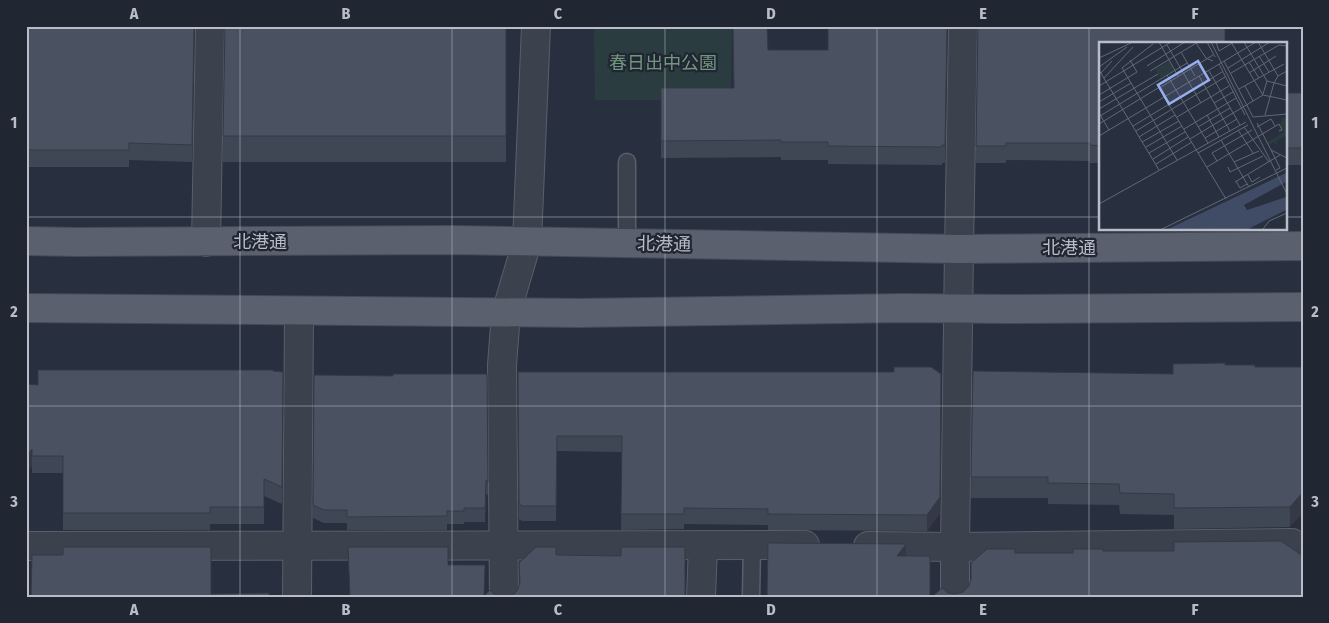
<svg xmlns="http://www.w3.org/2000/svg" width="1329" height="623" viewBox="0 0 1329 623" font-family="'Fira Sans Condensed','Noto Sans JP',sans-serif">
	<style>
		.green { fill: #2b3c40 }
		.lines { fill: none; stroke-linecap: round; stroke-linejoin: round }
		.lane-casing { stroke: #5a5f6c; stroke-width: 19 }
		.street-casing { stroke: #5a5f6c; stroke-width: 30 }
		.primary-casing { stroke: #454a57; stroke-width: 30 }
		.lane { stroke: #3c414e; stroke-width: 16 }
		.street { stroke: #3c414e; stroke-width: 28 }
		.primary { stroke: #5a606e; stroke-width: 28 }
		.wall { fill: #404754 }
		.shaded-wall { fill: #343945 }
		.building { fill: #4a5262; stroke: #343945 }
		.grid { fill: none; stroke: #b8bdc9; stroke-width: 1; stroke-opacity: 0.55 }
		.labels { text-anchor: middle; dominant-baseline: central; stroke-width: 4.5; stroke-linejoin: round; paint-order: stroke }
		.park-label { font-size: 18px; fill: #72977f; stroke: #212633 }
		.street-label { font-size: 18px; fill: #b8bdc9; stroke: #212633 }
		.inset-road { fill: none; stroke: #626876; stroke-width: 1 }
		.view { fill: #98afee; fill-opacity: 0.15; stroke: #98afee; stroke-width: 2.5 }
		.inset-edge { fill: none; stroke: #b8bdc9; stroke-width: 2.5 }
		.neatline { fill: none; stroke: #b8bdc9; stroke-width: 2 }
		.grid-label { font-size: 16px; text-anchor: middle; font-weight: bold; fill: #b8bdc9 }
	</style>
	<rect width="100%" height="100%" fill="#282f3e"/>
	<polygon class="green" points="594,26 732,27 731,100 595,100"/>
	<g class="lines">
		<defs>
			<g id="lane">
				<polyline points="627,162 627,243"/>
				<polyline points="751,597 752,545"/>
			</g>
			<g id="street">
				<polyline points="206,242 210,26"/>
				<polyline points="26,546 805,545"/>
				<polyline points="868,546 955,547 1292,543"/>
				<polyline points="297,597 299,312"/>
				<polyline points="504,597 502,365 506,313 527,242 536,26"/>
				<polyline points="701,597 703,546"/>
				<polyline points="955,597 955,547 959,249 963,26"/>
			</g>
			<g id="primary">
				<polyline points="26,241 77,242 452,240 959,249 1303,246"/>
				<polyline points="26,308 579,313 903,308 1008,309 1303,307"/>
			</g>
		</defs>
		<use href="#lane" class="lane-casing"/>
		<use href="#street" class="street-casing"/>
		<use href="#primary" class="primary-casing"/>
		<use href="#lane" class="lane"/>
		<use href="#street" class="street"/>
		<use href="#primary" class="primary"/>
	</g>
	<g class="wall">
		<polygon points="26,26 194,26 192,162 129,160 129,167 26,167"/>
		<polygon points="506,26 506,162 223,162 223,136"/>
		<polygon points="947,26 945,163 942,163 942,165 828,164 828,160 781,160 781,157 661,158 661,88 734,88 768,50 828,50"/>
		<polygon points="1100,44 1100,163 1090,163 1090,161 1006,160 1006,163 976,163 976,146"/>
		<rect x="1285" y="93" width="18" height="72"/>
		<polygon points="1225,365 1255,367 1303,367 1290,527 1174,529 1174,515 1120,514 1119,505 1048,504 1048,498 971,498 973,371 1173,374"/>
		<polygon points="273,371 283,372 282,504 264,496 264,524 210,524 210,530 63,530 63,473 32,473 32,466 26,473 26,384 38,385"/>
		<polygon points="518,372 894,372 940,513 927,531 768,530 768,525 684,524 684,529 621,530 622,452 557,451 556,521 522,521 519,519"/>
		<polygon points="487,374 488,495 486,494 485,522 464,522 464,524 447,524 447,530 347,530 347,523 324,523 313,518 314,375 393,376"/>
	</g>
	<g class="shaded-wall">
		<polygon points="941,374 940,513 927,531 927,515"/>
		<polygon points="32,449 32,466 27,473 27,456"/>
		<polygon points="1303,492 1303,513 1290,527 1290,507"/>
		<polygon points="906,544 906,562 897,556"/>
	</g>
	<g class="building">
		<polygon points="26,26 194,26 192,145 129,143 129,150 26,150"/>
		<polygon points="225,26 506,26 506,136 223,136"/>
		<polygon points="733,26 767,26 768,50 828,50 828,26 947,26 945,145 942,145 942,147 828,146 828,142 781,142 781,140 661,141 661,88 734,88"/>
		<polygon points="978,26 1225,26 1225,44 1100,44 1100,146 1090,145 1090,143 1006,143 1006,146 976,146"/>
		<rect x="1285" y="93" width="18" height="55"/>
		<polygon points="1225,363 1225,365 1255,365 1255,367 1303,367 1303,492 1290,507 1174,508 1174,494 1120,493 1119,484 1048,483 1048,477 971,477 973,371 1173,374 1173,364"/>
		<polygon points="894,367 931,367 941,374 940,497 927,515 768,514 768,509 684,508 684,514 621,514 622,436 557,436 556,506 522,506 519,503 518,372 894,372"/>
		<polygon points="38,370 273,370 273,371 283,372 282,487 264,479 264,507 210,507 210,513 63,513 63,456 32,456 32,449 26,456 26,384 38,385"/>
		<polygon points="393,374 487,374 488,482 486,480 485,508 464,508 464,511 447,511 447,516 347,517 347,510 324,510 313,505 314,375 393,376"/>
		<polygon points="1281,541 1303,556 1303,597 932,597 942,588 948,593 955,594 963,592 969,586 971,579 971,563 987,549 1015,549 1015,553 1073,553 1073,549 1103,549 1103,551 1174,551 1174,542"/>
		<polygon points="768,543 906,544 897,556 930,556 930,597 767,597"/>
		<polygon points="63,547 211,547 211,594 269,593 269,597 31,597 32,555 63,555"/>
		<polygon points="348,547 448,547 448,565 485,565 484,596 490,590 497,597 350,597"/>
		<polygon points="536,547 556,547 556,555 621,556 621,547 685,547 685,597 511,597 517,591 520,583 519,563"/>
	</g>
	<path class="grid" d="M240,26v571M452,26v571M665,26v571M877,26v571M1089,26v571M26,217h1074M1285,217h18M26,406h1277"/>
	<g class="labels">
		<g class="park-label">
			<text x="663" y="63">春日出中公園</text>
		</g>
		<g class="street-label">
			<text x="260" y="242">北港通</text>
			<text transform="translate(664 244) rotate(1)">北港通</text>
			<text x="1069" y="248">北港通</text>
		</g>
	</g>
	<g transform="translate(1099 42)">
		<rect width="188" height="188" fill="#282f3e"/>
		<path d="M70,19l5,9 -13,8 -6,-9zM183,76h4v18l-10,5 3,5 -5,-4 -5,3 -1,-3 16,-10 -4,-7z" fill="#2b3c40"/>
		<path d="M187,131v9l-42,23 3,5 39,-13v13l-38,19h-80z" fill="#404b65"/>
		<path class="inset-road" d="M60,0l19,34M108,0l8,15M112,0l76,152M117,0l3,9 15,-9M132,0l32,53M145,0l23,39 -4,13M159,0l20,34M97,1l10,15 7,3M54,2l-31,24 55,92M68,3l34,58M82,10l14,24M160,14l10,16M0,16l34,-16M125,19l29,56 34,-3M150,20l10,16M120,22l26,51M48,24l38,-24M0,25l28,-20M129,26l42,-26M0,28l60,100M51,29l48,-29M110,29l31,54M2,31l11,-12M132,31l48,-28 8,1M150,31l27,-17M68,33l41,68M100,34l31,55M5,36l29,-31M168,39l20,5M0,44l72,-44M146,44l8,15M62,45l52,-32M140,47l45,-25M0,53l38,-23 -7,-12M64,53l63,104M0,60l32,-19M115,61l19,-11M0,67l59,-35M0,71l10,17M108,73l12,22M166,73l9,-32 4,-7 9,-5M1,74l87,-53M78,75l52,-31M158,81l14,27 16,8M0,82l59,-36M34,84l89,-54M99,85l32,-19M145,85l25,35M158,85l14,-8 4,7M85,87l52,-31M139,88l15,23M37,89l89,-54M0,94l157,-94M40,95l36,-22M106,96l32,-19M91,97l73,-44 24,5M122,98l28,47M43,100l37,-21M47,105l36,-21M172,108l9,18 -4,2M50,111l36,-21M99,111l50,-28M54,117l35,-22M118,119l-5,-8 40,-23M135,120l25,-11M57,122l36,-22M108,125l72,-43 3,6 -3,1M129,125l2,5 33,-16M149,133l4,7 8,-5M137,139l4,7 7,-4M136,140l45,-27M0,162l147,-82M63,187l125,-61M164,187l6,-8 18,-8"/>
		<path class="view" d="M99,19l11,19 -40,24 -11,-19z"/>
		<rect width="188" height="188" class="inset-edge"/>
	</g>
	<rect width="1329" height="623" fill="none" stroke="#212633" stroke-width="55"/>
	<rect x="28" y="28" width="1274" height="568" class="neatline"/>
	<g class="grid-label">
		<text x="134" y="19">A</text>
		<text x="346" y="19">B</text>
		<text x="558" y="19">C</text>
		<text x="771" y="19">D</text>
		<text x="983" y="19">E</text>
		<text x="1195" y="19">F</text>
		<text x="14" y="128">1</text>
		<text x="1315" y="128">1</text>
		<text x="14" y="317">2</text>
		<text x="1315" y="317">2</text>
		<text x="14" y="507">3</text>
		<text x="1315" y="507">3</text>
		<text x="134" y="615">A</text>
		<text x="346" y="615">B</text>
		<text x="558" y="615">C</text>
		<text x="771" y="615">D</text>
		<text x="983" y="615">E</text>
		<text x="1195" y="615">F</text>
	</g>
</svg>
